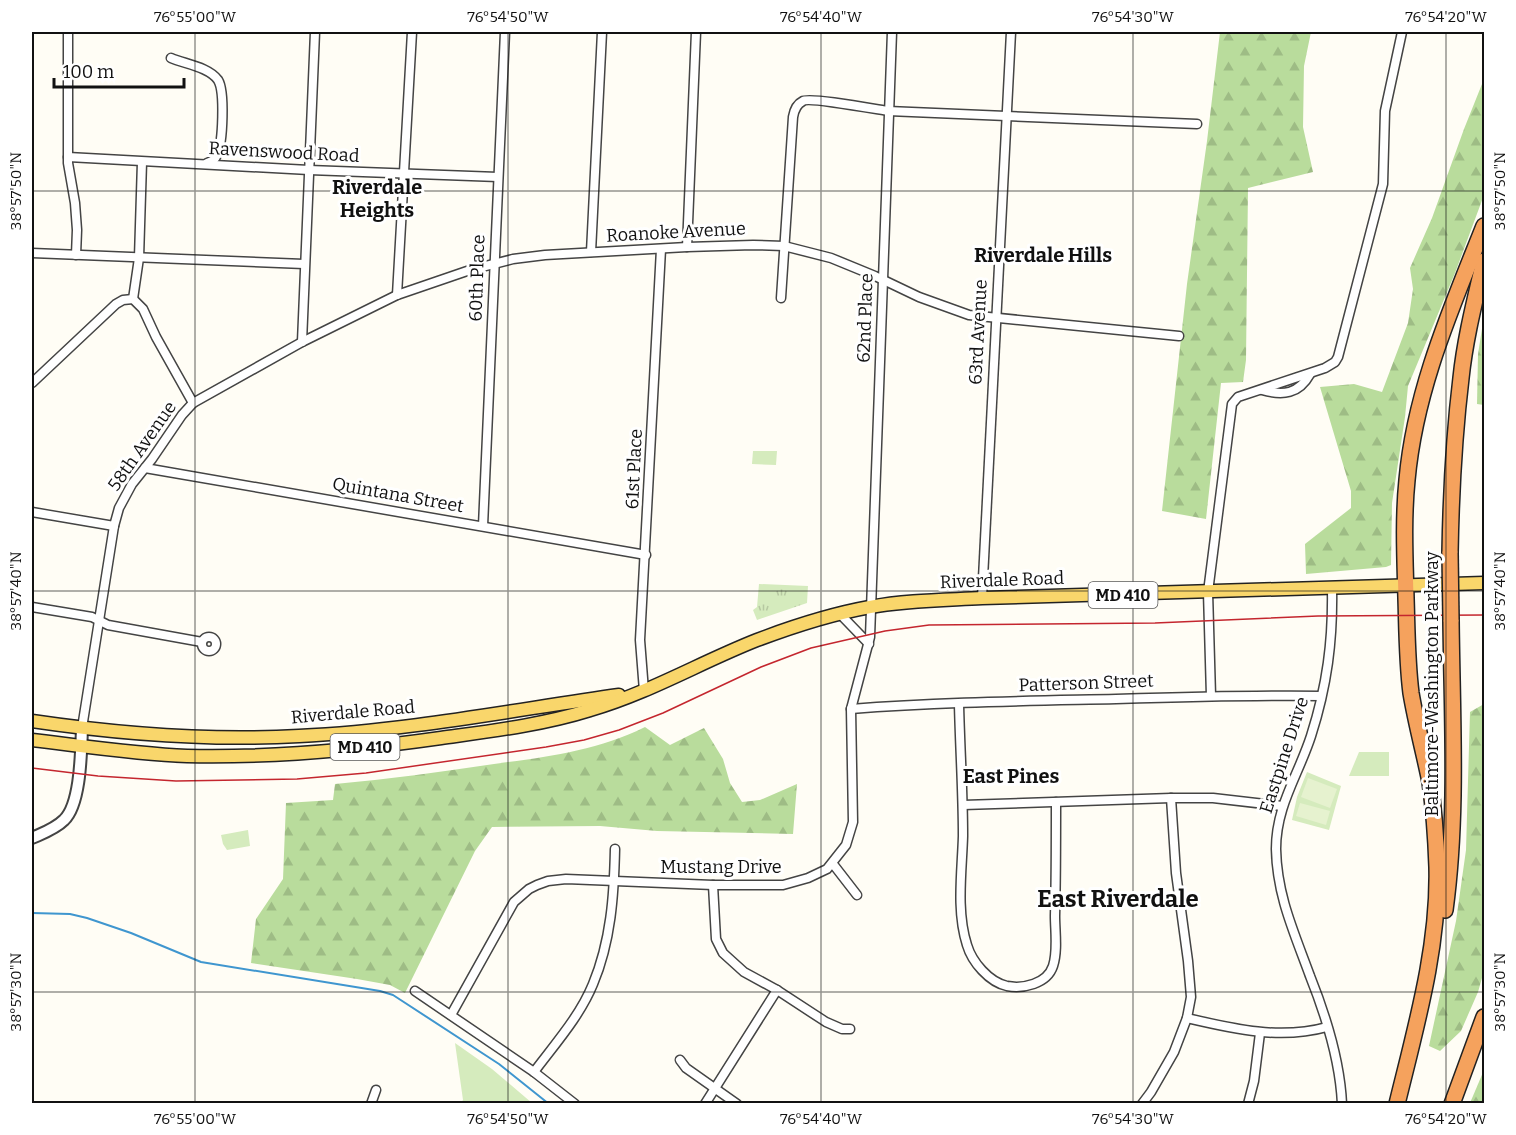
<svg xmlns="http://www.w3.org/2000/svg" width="1516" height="1135" viewBox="0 0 1516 1135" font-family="Bitter,serif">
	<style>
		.grass { fill: url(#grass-tufts) }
		.forest { fill: url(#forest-firs) }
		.park { fill: #d5ebbd }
		.pitch { fill: #e6f2cf }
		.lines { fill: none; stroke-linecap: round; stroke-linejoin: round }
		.stream { stroke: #3f96cf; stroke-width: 2 }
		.minor-casing { stroke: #444; stroke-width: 11 }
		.tertiary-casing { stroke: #444; stroke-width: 14 }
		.primary-casing { stroke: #222; stroke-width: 15 }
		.motorway-casing { stroke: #222; stroke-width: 18 }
		.minor { stroke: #fff; stroke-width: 8 }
		.tertiary { stroke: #fff; stroke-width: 10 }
		.primary { stroke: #f9d66b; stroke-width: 12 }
		.motorway { stroke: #f5a25d; stroke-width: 15 }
		.tram { stroke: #c4262e; stroke-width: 1.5 }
		.motorway-bridge-casing { stroke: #222; stroke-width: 18; stroke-linecap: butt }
		.motorway-bridge { stroke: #f5a25d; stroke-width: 15 }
		.ticks { fill: none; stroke: #111; stroke-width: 1.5; stroke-opacity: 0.45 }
		.labels { text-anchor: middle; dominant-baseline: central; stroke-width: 6; stroke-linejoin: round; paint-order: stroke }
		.shield { fill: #fff; stroke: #585858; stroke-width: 1.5 }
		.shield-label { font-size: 16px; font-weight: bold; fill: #111 }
		.street-label { font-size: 18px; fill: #111; stroke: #fff }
		.neighbourhood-label { font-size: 20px; font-weight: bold; fill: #111; stroke: #fff }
		.district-label { font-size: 24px; font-weight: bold; fill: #111; stroke: #fff }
		.neatline { fill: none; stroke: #111; stroke-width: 2 }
		.ticks-label { font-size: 15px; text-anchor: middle; fill: #111 }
	</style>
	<defs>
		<pattern id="grass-tufts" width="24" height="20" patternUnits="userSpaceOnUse" patternTransform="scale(1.5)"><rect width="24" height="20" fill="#d5ebbd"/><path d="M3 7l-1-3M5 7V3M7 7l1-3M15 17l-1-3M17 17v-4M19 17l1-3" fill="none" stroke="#b6c8a1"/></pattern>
		<pattern id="forest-firs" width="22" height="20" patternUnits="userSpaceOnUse" patternTransform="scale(1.5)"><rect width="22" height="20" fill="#b9dc9c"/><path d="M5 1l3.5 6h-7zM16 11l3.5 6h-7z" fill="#9ebc85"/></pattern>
	</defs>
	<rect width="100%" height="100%" fill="#fffdf5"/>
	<polygon class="grass" points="759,584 808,586 807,603 757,620 753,610 757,607"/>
	<g class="forest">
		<polygon points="1220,32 1311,32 1304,66 1303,127 1313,172 1248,188 1246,360 1243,382 1221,383 1206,519 1162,511 1187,284 1207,141"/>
		<polygon points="1484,79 1484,195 1455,273 1408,386 1405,417 1392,503 1391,565 1386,567 1306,574 1305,544 1351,508 1351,491 1320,387 1354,384 1382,392 1408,323 1413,289 1410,268 1432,218 1464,129"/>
		<polygon points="1484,316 1484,405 1477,404 1478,354"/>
		<polygon points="1484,704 1484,971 1478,992 1461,1031 1440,1051 1429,1046 1456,921 1466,850 1470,712"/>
		<path d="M645,727l25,18 34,-17 19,31 7,24 12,19 18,-2 37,-16 -4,50 -136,-3 -57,-5 -108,1 -17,24 -70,142 -15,-8 -33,-6 -106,-16 5,-44 27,-40 3,-76 47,-3 2,-16c53,-5 106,-12 159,-20 52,-7 103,-13 151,-37z"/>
		<polygon points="1484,1070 1484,1103 1470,1103"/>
	</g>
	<g class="park">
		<polygon points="753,451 777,451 776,465 752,464"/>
		<polygon points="1359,752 1389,752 1389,776 1349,776"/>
		<polygon points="1307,772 1341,786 1329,830 1292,820 1297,797"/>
		<polygon points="248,830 250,846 227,850 223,844 221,835"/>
		<polygon points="455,1043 492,1069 532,1103 461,1103 463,1100"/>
	</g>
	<g class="pitch">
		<polygon points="1308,778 1337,789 1330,808 1301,797"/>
		<polygon points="1300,803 1330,811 1326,825 1296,816"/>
	</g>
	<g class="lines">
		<polyline class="stream" points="32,913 70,914 87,918 131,933 201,962 380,991 393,995 499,1064 549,1104"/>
		<defs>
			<g id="minor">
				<polyline points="68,32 68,163 75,203 77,230 76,255"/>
				<path d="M171,58c14,6 38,9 47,22 7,11 5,63 -1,75 -2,5 -5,6 -10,8"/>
				<polyline points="68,157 309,170 498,177"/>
				<polyline points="687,247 696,32"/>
				<polyline points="591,252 602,32"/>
				<polyline points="32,253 304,264"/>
				<polyline points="397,295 412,32"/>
				<path d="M781,298l12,-181c1,-6 4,-13 10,-16 6,-4 72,8 85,10l309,13"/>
				<polyline points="133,299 139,258 142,162"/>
				<polyline points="133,299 143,309 156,337 193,403"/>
				<polyline points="302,342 315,32"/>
				<polyline points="32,383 116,304 123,300 133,299"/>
				<path d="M1262,390c21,6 37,4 48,-16"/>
				<polyline points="145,468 646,555"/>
				<polyline points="32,512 114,526"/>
				<polyline points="483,526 505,32"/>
				<path d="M1332,588c1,53 -5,98 -21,148 -13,40 -35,70 -35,113 1,47 18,83 34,127 16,40 30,84 32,128"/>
				<polyline points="982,598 1011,32"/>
				<polyline points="32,607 92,617 108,625 202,642"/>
				<polyline points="840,614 869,644"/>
				<circle cx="209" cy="644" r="7"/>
				<polyline points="644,691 640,640 661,249"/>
				<polyline points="1211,696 1208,592 1232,404 1238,397 1325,368 1335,362 1338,357 1383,184 1385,111 1402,32"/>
				<path d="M959,704c1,44 4,88 4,132 -1,35 -7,75 4,109 5,17 22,37 40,41 16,3 40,-2 46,-20 5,-15 2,-35 2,-50 1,-38 1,-76 1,-114"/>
				<path d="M851,709c88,-7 177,-8 265,-10 68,-2 137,-4 205,-3"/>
				<polyline points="82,728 114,526 119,508 132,484 152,459 182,415 193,403 302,342 397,295 470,270 513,259 545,255 687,247 753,245 784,246 831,258 875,276 919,297 969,315 1179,336"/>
				<polyline points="963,805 1171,798 1213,798 1282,806"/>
				<polyline points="833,864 857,895"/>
				<polyline points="713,885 716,939 723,953 744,972 777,990 826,1022 842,1029 850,1029"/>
				<polyline points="415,991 534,1072 575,1104"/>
				<polyline points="451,1015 514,902 529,889 537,885 548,881 566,879 713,885 783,885 808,878 827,869 846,845 853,822 851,709 870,637 892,32"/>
				<path d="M1187,1018c47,11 93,22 140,9"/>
				<polyline points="680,1060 686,1068 737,1104"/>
				<path d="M534,1072c21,-28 46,-56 59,-88 18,-43 21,-89 22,-135"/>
				<polyline points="371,1104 376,1090"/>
				<polyline points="705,1104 777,990"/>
				<polyline points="1142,1104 1151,1092 1174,1052 1187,1018 1191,997 1188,961 1176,873 1171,798"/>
				<polyline points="1248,1104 1254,1081 1260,1033"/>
			</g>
			<path id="tertiary" d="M32,838c11,-5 23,-9 32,-18 17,-16 17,-69 18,-92"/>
			<g id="primary">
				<path d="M32,721c88,13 177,20 267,15 107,-5 214,-26 320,-41"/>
				<path d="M32,740c51,6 103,14 155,16 85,2 170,-6 254,-18 50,-7 101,-13 149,-28 59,-17 111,-48 167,-70 37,-14 74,-26 113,-33 37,-7 75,-7 112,-9l502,-15"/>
			</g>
			<g id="motorway">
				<path d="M1450,553c1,-58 4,-117 11,-175 4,-39 14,-78 23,-117"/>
				<path d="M1445,910c13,-96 7,-193 6,-290"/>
				<path d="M1397,1104c19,-78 42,-157 40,-237 -1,-28 -3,-57 -7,-85 -6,-30 -14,-59 -19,-89 -4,-31 -4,-63 -5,-95 -1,-39 -3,-79 1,-118 8,-90 44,-171 77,-254"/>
				<polyline points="1452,1104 1484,1017"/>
			</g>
		</defs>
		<use href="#minor" class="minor-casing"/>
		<use href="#tertiary" class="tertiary-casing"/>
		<use href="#primary" class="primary-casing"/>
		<use href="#motorway" class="motorway-casing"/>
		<use href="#minor" class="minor"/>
		<use href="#tertiary" class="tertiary"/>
		<use href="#primary" class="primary"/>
		<use href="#motorway" class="motorway"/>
		<polyline class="tram" points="32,768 98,776 176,781 297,779 366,773 546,747 584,740 619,730 663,713 761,667 811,648 885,631 929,625 1155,623 1318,616 1484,615"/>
		<defs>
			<polyline id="motorway-bridge" points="1450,553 1451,620"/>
		</defs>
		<use href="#motorway-bridge" class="motorway-bridge-casing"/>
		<use href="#motorway-bridge" class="motorway-bridge"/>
	</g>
	<path class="ticks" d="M195,32v1072M508,32v1072M821,32v1072M1133,32v1072M1446,32v1072M32,191h1452M32,591h1452M32,992h1452"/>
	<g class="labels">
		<g class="shield">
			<rect x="1088.5" y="582" width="69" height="26" rx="4.5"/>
			<rect x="330.5" y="734" width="69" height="26" rx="4.5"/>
		</g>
		<g class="shield-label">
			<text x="1123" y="595">MD 410</text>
			<text x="365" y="747">MD 410</text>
		</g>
		<g class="street-label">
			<text transform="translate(284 152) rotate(3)">Ravenswood Road</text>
			<text transform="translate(676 232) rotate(-3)">Roanoke Avenue</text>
			<text transform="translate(477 278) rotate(-88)">60th Place</text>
			<text transform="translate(865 318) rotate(-88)">62nd Place</text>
			<text transform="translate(978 332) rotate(-87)">63rd Avenue</text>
			<text transform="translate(142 446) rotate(-55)">58th Avenue</text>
			<text transform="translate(634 469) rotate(-87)">61st Place</text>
			<text transform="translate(398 495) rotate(10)">Quintana Street</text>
			<text transform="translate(1002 580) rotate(-2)">Riverdale Road</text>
			<text transform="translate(1086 683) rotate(-2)">Patterson Street</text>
			<text transform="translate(1432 684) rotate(-90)">Baltimore-Washington Parkway</text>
			<text transform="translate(353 712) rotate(-5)">Riverdale Road</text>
			<text transform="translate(1284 755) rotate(-72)">Eastpine Drive</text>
			<text x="721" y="867">Mustang Drive</text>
		</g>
		<g class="neighbourhood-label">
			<text x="377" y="187">Riverdale<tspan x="377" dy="23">Heights</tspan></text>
			<text x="1043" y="255">Riverdale Hills</text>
			<text x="1011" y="776">East Pines</text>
		</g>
		<g class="district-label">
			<text x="1118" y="899">East Riverdale</text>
		</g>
	</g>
	<rect width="1516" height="1135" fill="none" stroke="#ffffff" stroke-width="66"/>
	<path d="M54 78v9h130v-9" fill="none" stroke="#111111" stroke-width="3"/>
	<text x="63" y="78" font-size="18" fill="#111111" stroke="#ffffff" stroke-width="4.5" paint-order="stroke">100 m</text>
	<rect x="33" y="33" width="1450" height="1069" class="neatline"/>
	<g class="ticks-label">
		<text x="195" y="22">76°55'00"W</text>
		<text x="508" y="22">76°54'50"W</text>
		<text x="821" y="22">76°54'40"W</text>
		<text x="1133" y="22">76°54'30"W</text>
		<text x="1446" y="22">76°54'20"W</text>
		<text transform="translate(16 191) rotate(-90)" y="5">38°57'50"N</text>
		<text transform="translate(1500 191) rotate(-90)" y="5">38°57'50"N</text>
		<text transform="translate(16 591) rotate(-90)" y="5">38°57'40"N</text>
		<text transform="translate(1500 591) rotate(-90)" y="5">38°57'40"N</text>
		<text transform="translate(16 992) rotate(-90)" y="5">38°57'30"N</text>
		<text transform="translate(1500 992) rotate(-90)" y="5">38°57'30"N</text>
		<text x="195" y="1124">76°55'00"W</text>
		<text x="508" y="1124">76°54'50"W</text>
		<text x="821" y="1124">76°54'40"W</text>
		<text x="1133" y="1124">76°54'30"W</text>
		<text x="1446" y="1124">76°54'20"W</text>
	</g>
</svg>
